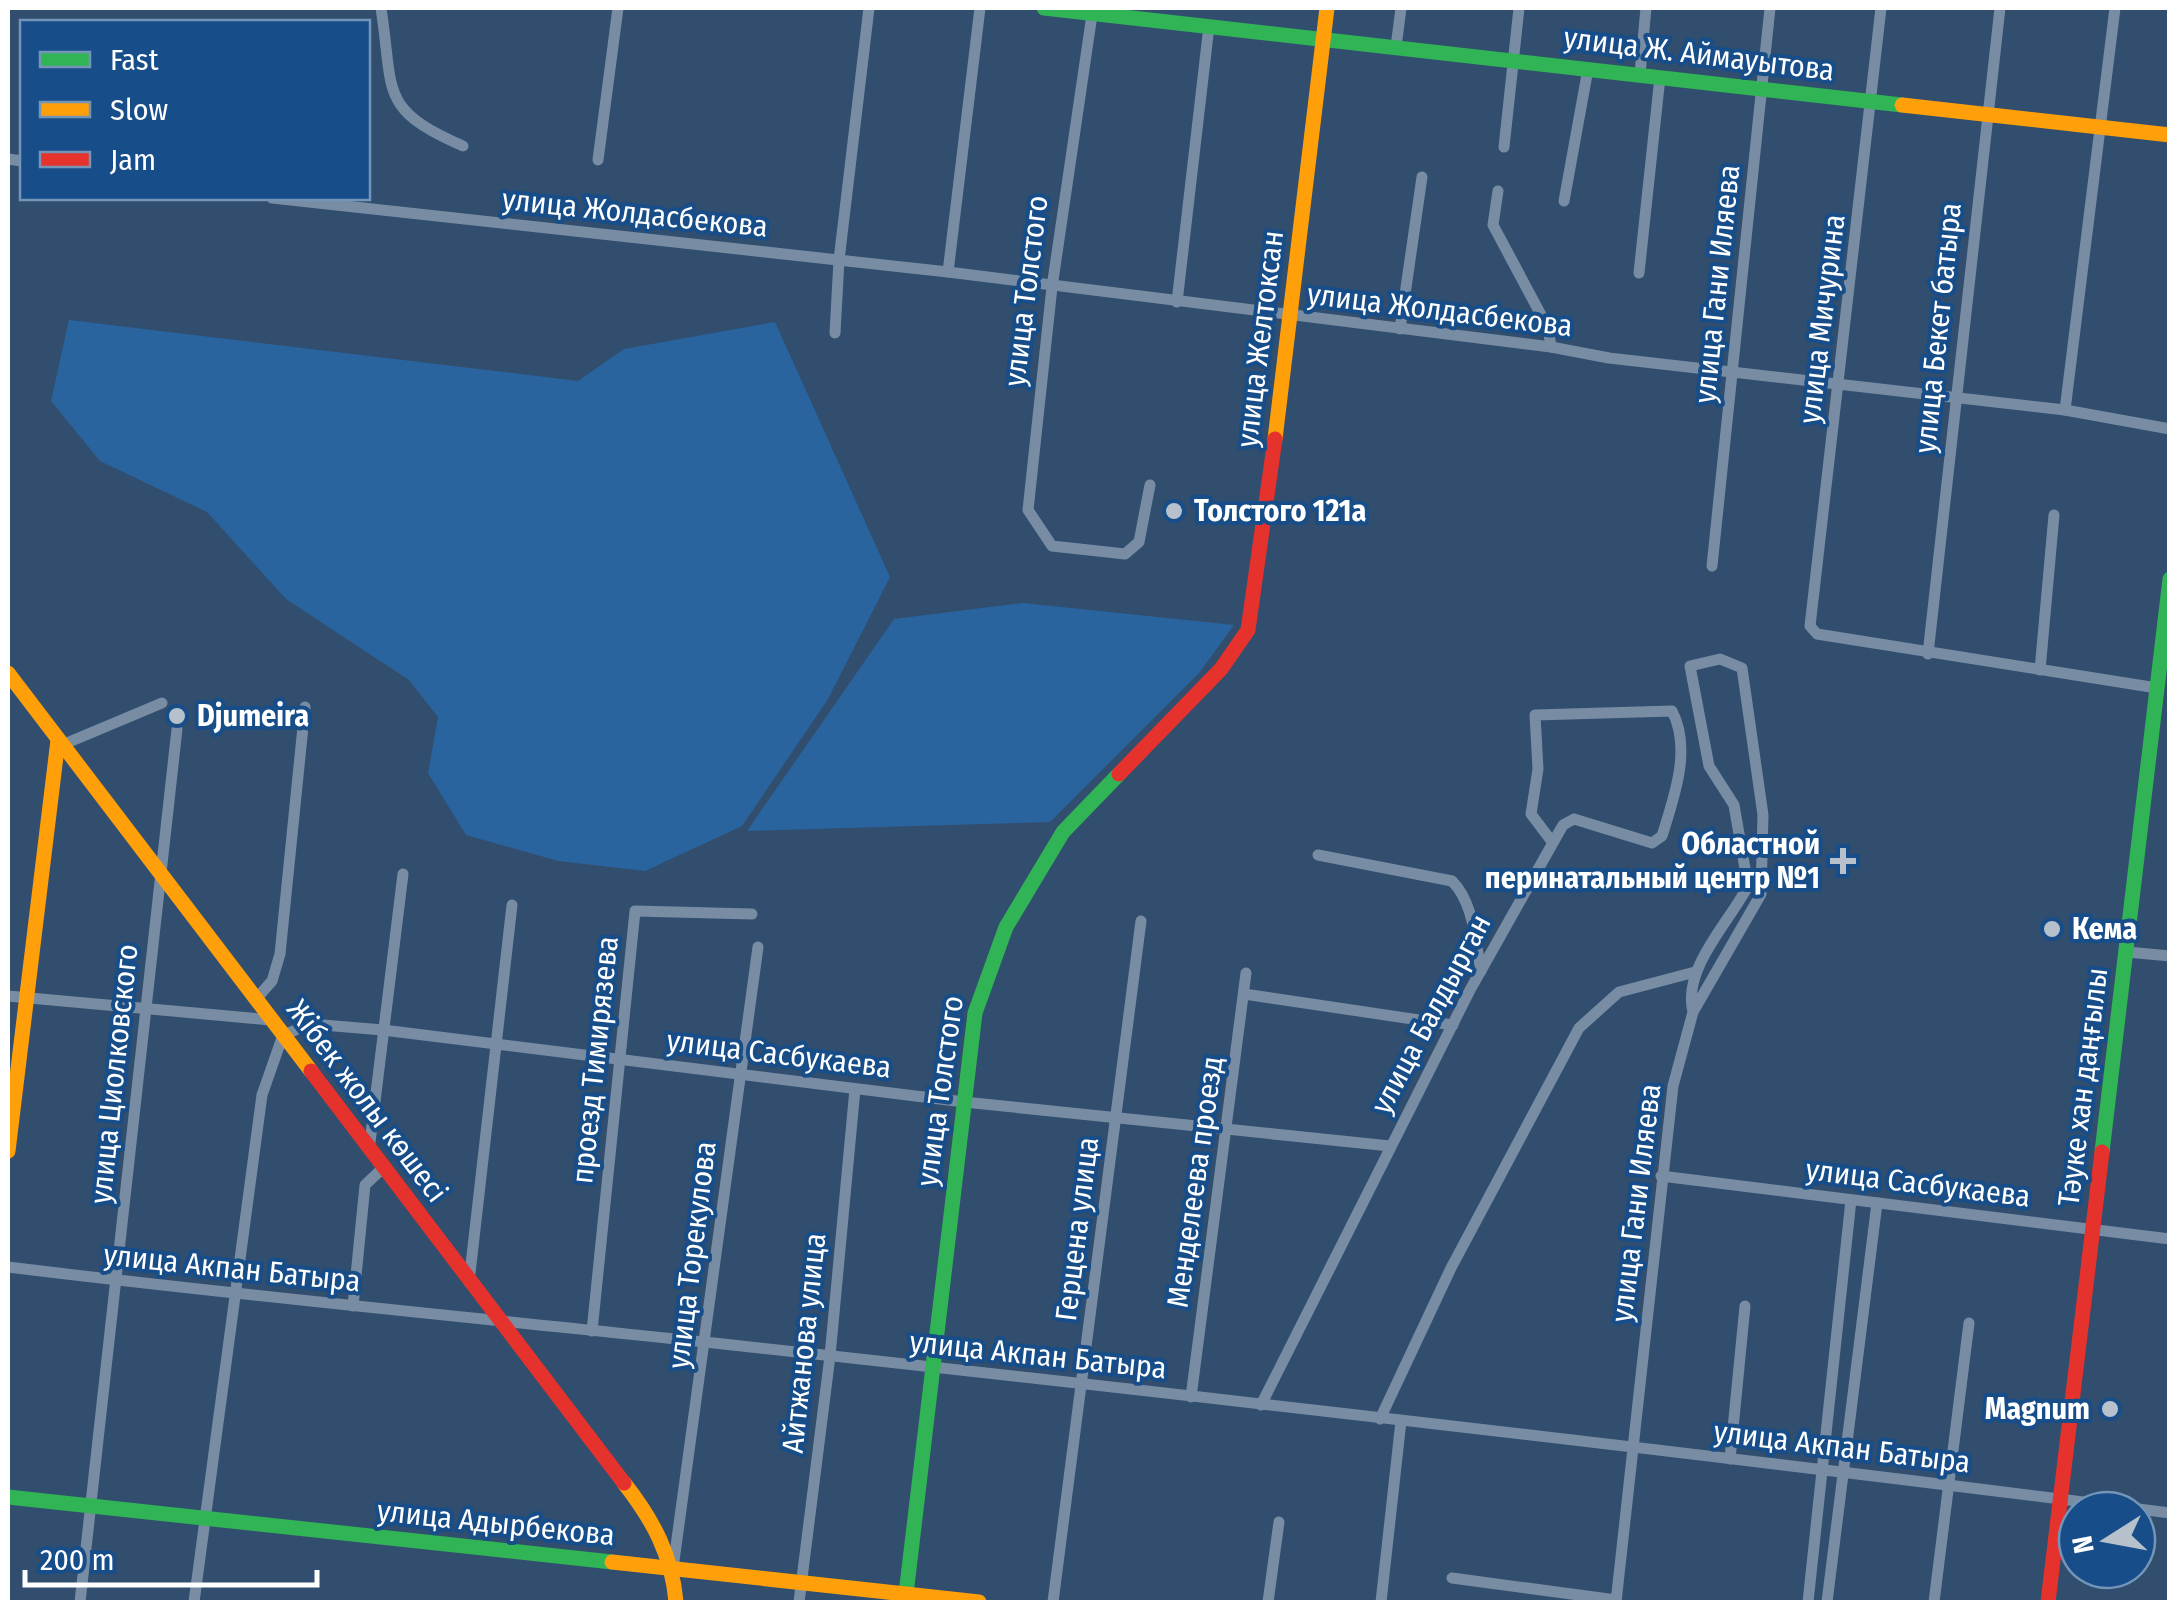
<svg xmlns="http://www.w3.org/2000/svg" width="2177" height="1610" viewBox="0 0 2177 1610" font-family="'Fira Sans Condensed',sans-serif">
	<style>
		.green { fill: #2a649e }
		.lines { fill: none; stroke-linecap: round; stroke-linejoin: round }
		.street { stroke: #788da4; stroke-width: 11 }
		.fast { stroke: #30b455; stroke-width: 15 }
		.slow { stroke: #ff9f0a; stroke-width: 15 }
		.jam { stroke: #e5322d; stroke-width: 15 }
		.poi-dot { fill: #b7c1cc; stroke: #174d88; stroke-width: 4 }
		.labels { text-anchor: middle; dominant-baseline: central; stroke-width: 8; stroke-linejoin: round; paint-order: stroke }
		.street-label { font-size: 30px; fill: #fff; stroke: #174d88 }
		.poi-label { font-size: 30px; font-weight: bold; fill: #fff; stroke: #174d88; text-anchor: start }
	</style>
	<rect width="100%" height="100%" fill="#314e6e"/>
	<g class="green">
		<polygon points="69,320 578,381 624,349 775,322 890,577 828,699 742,826 645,871 558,861 466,835 428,773 438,717 409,680 286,599 207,512 100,461 51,401"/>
		<polygon points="1023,603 1234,625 1199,673 1050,822 747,831 894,619"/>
	</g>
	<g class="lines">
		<g class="street">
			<path d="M381,8c13,84 -3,101 82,138"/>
			<polyline points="1093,8 1052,287 1028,510 1052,546 1125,554 1139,542 1150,485"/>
			<polyline points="1881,8 1810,626 1817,634 2157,688"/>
			<polyline points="1396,47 1401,8"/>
			<polyline points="1640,74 1646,8"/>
			<polyline points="1504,147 1519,8"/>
			<polyline points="8,159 22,161"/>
			<polyline points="598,160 618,8"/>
			<polyline points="1498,191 1493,225 1548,328 1551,347"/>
			<polyline points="272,198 948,272 1551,347 1609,358 2065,410 2170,429"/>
			<polyline points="1564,201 1588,69"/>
			<polyline points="948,272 980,8"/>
			<polyline points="1639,273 1660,77"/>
			<polyline points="1177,302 1209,26"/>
			<polyline points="1400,329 1422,177"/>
			<polyline points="835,333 839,260 869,8"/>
			<polyline points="2065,410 2115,8"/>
			<polyline points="1712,566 1770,8"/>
			<polyline points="1928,654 2000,8"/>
			<polyline points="2040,670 2054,515"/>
			<polyline points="62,745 162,703"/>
			<path d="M1318,855l134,26c22,22 23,60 29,90"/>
			<polyline points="2127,952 2170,956"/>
			<polyline points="1244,994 1453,1025"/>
			<polyline points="8,996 271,1020"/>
			<polyline points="256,999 272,981 280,954 305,707"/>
			<polyline points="369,1150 403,874"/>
			<polyline points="1661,1176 2170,1239"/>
			<path d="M8,1267c235,29 470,51 706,76 486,53 971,108 1456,170"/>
			<polyline points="469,1282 512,905"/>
			<polyline points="353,1306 365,1185 383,1168"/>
			<polyline points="592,1331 635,911 752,914"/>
			<polyline points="1191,1397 1246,973"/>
			<path d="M1261,1405l209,-415 93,-165 11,-6 78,24 10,-7c12,-39 30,-87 10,-125l-137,4 3,54 -7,45 22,29"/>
			<polyline points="1380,1419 1451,1268 1579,1028 1619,992 1695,972"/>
			<polyline points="1730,1459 1745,1306"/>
			<polyline points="673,1568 758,947"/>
			<polyline points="1452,1578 1616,1600"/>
			<polyline points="80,1602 177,729"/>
			<polyline points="194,1602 262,1095 283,1035 311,1024 383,1030 964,1102 1390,1146"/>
			<polyline points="799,1602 830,1356 855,1089"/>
			<polyline points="1053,1602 1141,921"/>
			<polyline points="1268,1602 1279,1522"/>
			<polyline points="1381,1602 1401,1421"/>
			<path d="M1616,1602l57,-516 20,-74 68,-118 2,-79 -21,-147 -22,-9 -30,7 19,100 25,39 14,81c-20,38 -66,83 -55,126"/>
			<polyline points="1808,1602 1851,1200"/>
			<polyline points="1827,1602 1877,1203"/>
			<polyline points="1934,1602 1969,1323"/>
		</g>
		<g class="fast">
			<polyline points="1044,8 1902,105"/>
			<polyline points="2102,1152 2170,579"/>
			<polyline points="8,1497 612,1562"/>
			<polyline points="906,1594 975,1013 1006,927 1063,832 1119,774"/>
		</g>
		<g class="slow">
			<polyline points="1902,105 2170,135"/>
			<polyline points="1275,439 1327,8"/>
			<polyline points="8,673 311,1071"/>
			<polyline points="8,1151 58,740"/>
			<path d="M624,1483c29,37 48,72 52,119"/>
			<polyline points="612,1562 979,1602"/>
		</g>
		<g class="jam">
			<polyline points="1119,774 1221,669 1248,630 1275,439"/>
			<polyline points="311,1071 624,1483"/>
			<polyline points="2048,1602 2102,1152"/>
		</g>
	</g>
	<g class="poi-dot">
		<circle cx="1174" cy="511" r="10"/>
		<circle cx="177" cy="716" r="10"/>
		<path d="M1838 846h10v10h10v10h-10v10h-10v-10h-10v-10h10z"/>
		<circle cx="2052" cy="929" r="10"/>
		<circle cx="2110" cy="1409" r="10"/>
	</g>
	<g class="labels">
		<g class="street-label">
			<text transform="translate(1699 54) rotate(7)">улица Ж. Аймауытова</text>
			<text transform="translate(635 213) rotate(6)">улица Жолдасбекова</text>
			<text transform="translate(1717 284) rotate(-84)">улица Гани Иляева</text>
			<text transform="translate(1026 291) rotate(-83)">улица Толстого</text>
			<text transform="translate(1440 310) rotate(7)">улица Жолдасбекова</text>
			<text transform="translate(1822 319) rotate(-83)">улица Мичурина</text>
			<text transform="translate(1938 328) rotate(-84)">улица Бекет батыра</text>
			<text transform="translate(1260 339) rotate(-83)">улица Желтоксан</text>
			<text transform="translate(1431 1014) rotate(-62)">улица Балдырган</text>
			<text transform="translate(779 1054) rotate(7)">улица Сасбукаева</text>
			<text transform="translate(595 1060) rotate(-84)">проезд Тимирязева</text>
			<text transform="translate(114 1074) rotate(-84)">улица Циолковского</text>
			<text transform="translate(2083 1087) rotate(-83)">Тәуке хан даңғылы</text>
			<text transform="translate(940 1091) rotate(-82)">улица Толстого</text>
			<text transform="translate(367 1101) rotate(53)">Жібек жолы көшесі</text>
			<text transform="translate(1195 1182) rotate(-82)">Менделеева проезд</text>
			<text transform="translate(1918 1183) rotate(7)">улица Сасбукаева</text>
			<text transform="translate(1636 1203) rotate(-83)">улица Гани Иляева</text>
			<text transform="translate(1077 1229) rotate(-83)">Герцена улица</text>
			<text transform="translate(692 1255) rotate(-83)">улица Торекулова</text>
			<text transform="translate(232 1268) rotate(6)">улица Акпан Батыра</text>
			<text transform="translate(804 1343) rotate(-84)">Айтжанова улица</text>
			<text transform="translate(1038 1355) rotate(6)">улица Акпан Батыра</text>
			<text transform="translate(1842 1447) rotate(7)">улица Акпан Батыра</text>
			<text transform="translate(496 1523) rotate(6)">улица Адырбекова</text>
		</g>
		<g class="poi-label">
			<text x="1194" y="511">Толстого 121а</text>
			<text x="197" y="716">Djumeira</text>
			<text x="1820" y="844" text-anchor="end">Областной<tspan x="1820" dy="34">перинатальный центр №1</tspan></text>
			<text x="2072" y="929">Кема</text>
			<text x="2090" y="1409" text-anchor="end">Magnum</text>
		</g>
	</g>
	<rect width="2177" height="1610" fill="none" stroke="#ffffff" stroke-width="20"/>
	<rect x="20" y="20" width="350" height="180" fill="#174d88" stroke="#7494b8" stroke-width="2.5"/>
	<rect x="40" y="52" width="50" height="15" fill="#30b455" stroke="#7494b8" stroke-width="2.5"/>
	<text x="110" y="70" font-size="30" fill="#ffffff">Fast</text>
	<rect x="40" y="102" width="50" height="15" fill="#ff9f0a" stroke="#7494b8" stroke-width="2.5"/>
	<text x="110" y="120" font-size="30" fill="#ffffff">Slow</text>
	<rect x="40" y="152" width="50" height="15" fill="#e5322d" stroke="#7494b8" stroke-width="2.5"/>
	<text x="110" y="170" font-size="30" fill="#ffffff">Jam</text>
	<g transform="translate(2107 1540) rotate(259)"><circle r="48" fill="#174d88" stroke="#7494b8" stroke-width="2.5"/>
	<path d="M0-8L18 38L0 25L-18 38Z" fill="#b7c1cc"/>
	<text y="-15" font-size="28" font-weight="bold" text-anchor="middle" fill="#ffffff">N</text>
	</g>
	<path d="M25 1570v15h292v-15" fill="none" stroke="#ffffff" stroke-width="5"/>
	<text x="40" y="1570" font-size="30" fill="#ffffff" stroke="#174d88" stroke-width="8" paint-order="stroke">200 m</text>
</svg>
